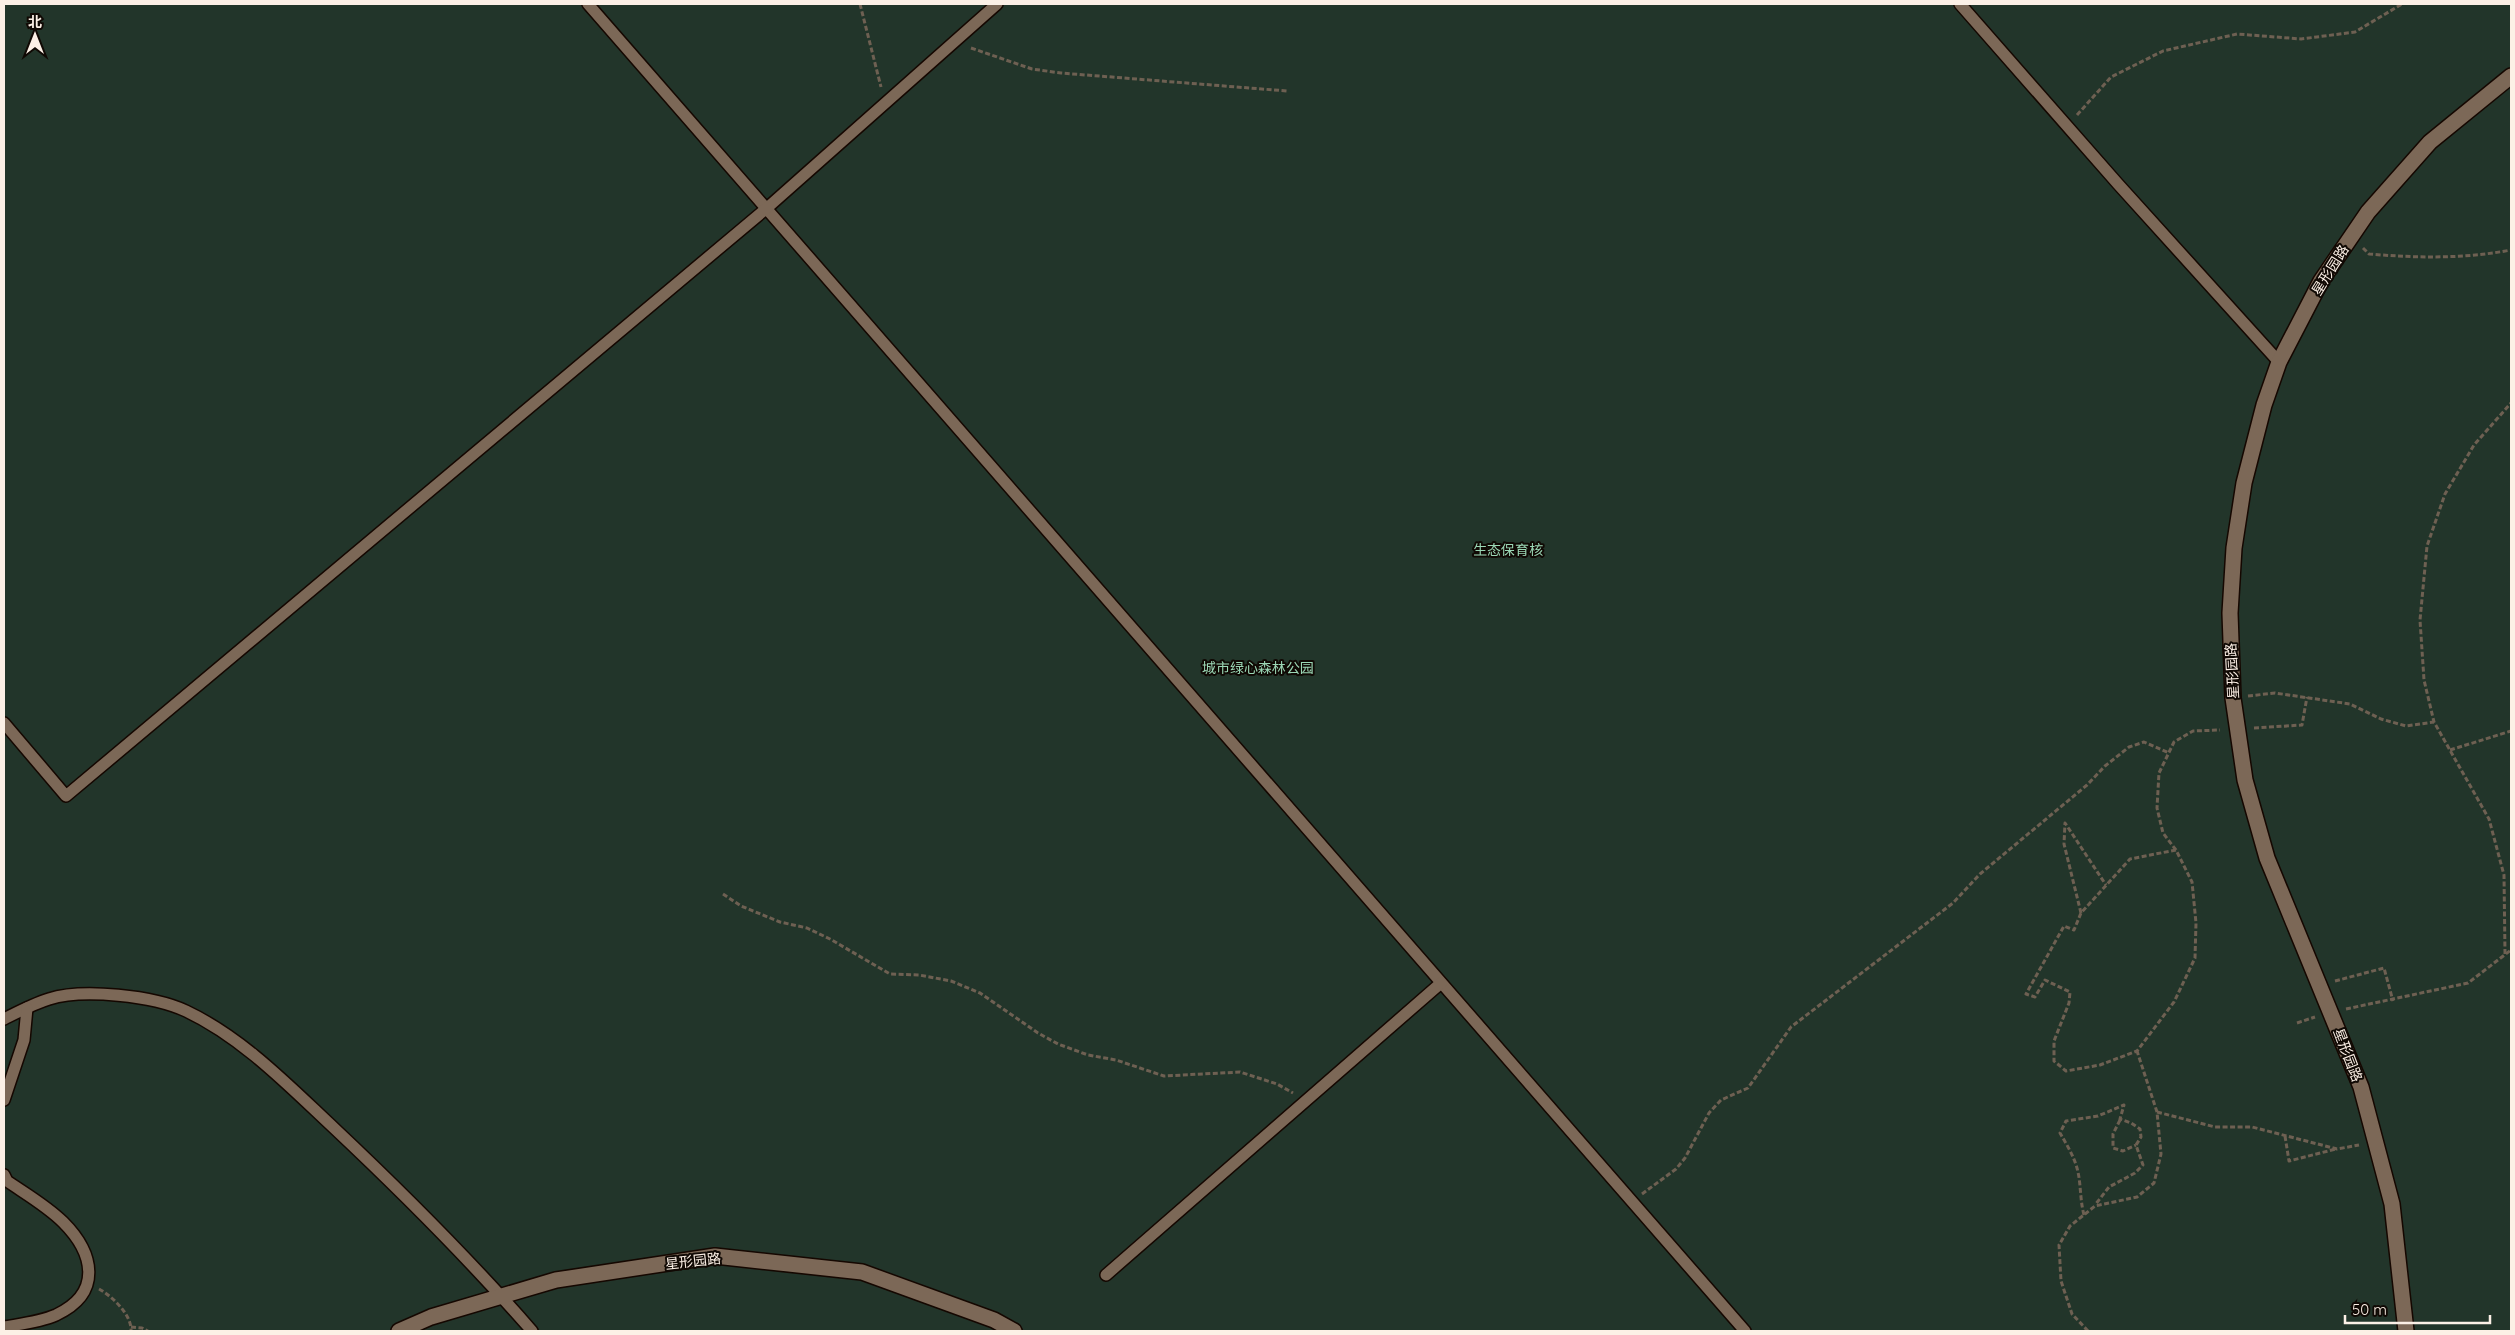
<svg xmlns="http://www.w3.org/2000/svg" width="2515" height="1335" viewBox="0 0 2515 1335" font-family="Quicksand,'Noto Sans SC',sans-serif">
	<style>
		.green { fill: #22352a }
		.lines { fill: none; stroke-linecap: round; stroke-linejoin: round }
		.lane-casing { stroke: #150700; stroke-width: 14 }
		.street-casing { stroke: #150700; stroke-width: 18 }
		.path { stroke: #6e6052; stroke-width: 3; stroke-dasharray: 5 2.5; stroke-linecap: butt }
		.lane { stroke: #7c6857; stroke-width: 11 }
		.street { stroke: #7c6857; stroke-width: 15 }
		.labels { text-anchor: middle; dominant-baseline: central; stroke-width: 4; stroke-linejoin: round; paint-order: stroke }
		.street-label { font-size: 14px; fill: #fcf0e6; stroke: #100904 }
		.park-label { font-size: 14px; fill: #9bd7b5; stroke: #100904 }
	</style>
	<rect width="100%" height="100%" fill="#2d1d0e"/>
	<rect class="green" x="4" y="4" width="2507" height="1327"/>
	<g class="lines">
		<defs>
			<g id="lane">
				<polyline points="588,4 1745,1331"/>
				<polyline points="1960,4 2118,184 2279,362"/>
				<polyline points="4,723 66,796 767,208 997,4"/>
				<path d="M4,1019c14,-7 29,-15 45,-20 34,-11 105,-3 137,12 57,27 103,75 148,117 69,65 136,132 198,203"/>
				<polyline points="4,1100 24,1040 27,1008"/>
				<path d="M4,1175l3,6c19,13 40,25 56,41 31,31 40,71 -7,93 -16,7 -35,9 -52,12"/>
				<polyline points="1106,1275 1441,983"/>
			</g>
			<g id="street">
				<polyline points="399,1331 431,1317 556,1280 715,1256 862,1272 994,1320 1014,1331"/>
				<polyline points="2406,1331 2392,1204 2361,1087 2267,858 2245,780 2233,698 2230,613 2234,548 2244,483 2264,405 2279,362 2321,281 2368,212 2430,142 2511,76"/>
			</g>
		</defs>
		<use href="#lane" class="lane-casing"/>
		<use href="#street" class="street-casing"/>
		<g class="path">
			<polyline points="860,4 881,87"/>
			<polyline points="971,48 1032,69 1061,73 1287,91"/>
			<polyline points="2077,115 2111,77 2163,51 2237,34 2301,39 2355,32 2402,4"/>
			<path d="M2363,248l6,6c49,4 94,5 142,-4"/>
			<polyline points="2248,696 2275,693 2350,704 2381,719 2406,726 2434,722"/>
			<polyline points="2254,728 2302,725 2307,697"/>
			<polyline points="2450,750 2511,731"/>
			<polyline points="2176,850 2130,859 2081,913 2074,930 2064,926 2026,994 2035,997 2045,980 2070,992 2069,1003 2054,1041 2054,1061 2066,1071 2100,1065 2137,1051 2174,1002 2195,958 2196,923 2192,882 2176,850 2163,833 2157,808 2159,773 2174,742 2193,731 2220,730"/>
			<polyline points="723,894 741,906 780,922 807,928 830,939 890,974 919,975 951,981 980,993 1038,1033 1058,1044 1088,1055 1116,1060 1164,1076 1240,1072 1277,1084 1293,1093"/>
			<polyline points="2081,913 2064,844 2065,823 2106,885"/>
			<polyline points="2505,954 2504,875 2489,819 2434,722 2424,680 2420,620 2427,546 2445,494 2474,445 2511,403"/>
			<polyline points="2335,981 2384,968 2393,1001"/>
			<polyline points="2346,1009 2468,983 2511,950"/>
			<polyline points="2297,1023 2315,1017"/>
			<polyline points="2157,1112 2215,1127 2252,1127 2337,1149 2359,1145"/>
			<polyline points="2120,1120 2113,1134 2113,1148 2123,1151 2136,1145"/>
			<polyline points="2285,1136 2289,1161 2336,1149"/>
			<polyline points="1642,1194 1676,1169 1685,1158 1709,1113 1721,1100 1748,1088 1791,1027 1953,903 1980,874 2087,785 2105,766 2129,747 2144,742 2169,753"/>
			<path d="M2084,1215c-4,-15 -3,-29 -6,-43 -3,-14 -11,-27 -18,-39l6,-12 32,-5 26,-11 -4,14 11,4 9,6 1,8 -5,8 7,20 -8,8 -26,14 -14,18"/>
			<path d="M99,1289c13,7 33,26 32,42"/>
			<polyline points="131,1327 142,1328 148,1331"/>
			<polyline points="2088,1331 2072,1314 2061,1281 2059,1245 2070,1226 2095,1206 2137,1197 2154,1183 2161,1154 2157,1112 2137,1051"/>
		</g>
		<use href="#lane" class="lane"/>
		<use href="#street" class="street"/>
	</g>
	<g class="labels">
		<g class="street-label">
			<text transform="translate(2330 270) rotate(-58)">星形园路</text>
			<text transform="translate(2232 671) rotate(-93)">星形园路</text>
			<text transform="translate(2348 1055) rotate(69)">星形园路</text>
			<text transform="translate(693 1261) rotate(-6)">星形园路</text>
		</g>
		<g class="park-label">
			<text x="1508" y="550">生态保育核</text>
			<text x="1258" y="668">城市绿心森林公园</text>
		</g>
	</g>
	<rect width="2515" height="1335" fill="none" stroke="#fcf0e6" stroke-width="10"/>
	<g transform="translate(35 35)" stroke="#100904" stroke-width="4" paint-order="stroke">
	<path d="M0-4L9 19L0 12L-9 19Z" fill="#fcf0e6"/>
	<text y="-8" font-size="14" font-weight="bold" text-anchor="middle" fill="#fcf0e6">北</text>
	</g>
	<path d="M2345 1315v8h145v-8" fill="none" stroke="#fcf0e6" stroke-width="2.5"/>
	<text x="2352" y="1315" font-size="15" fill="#fcf0e6" stroke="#100904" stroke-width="4" paint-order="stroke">50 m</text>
</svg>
